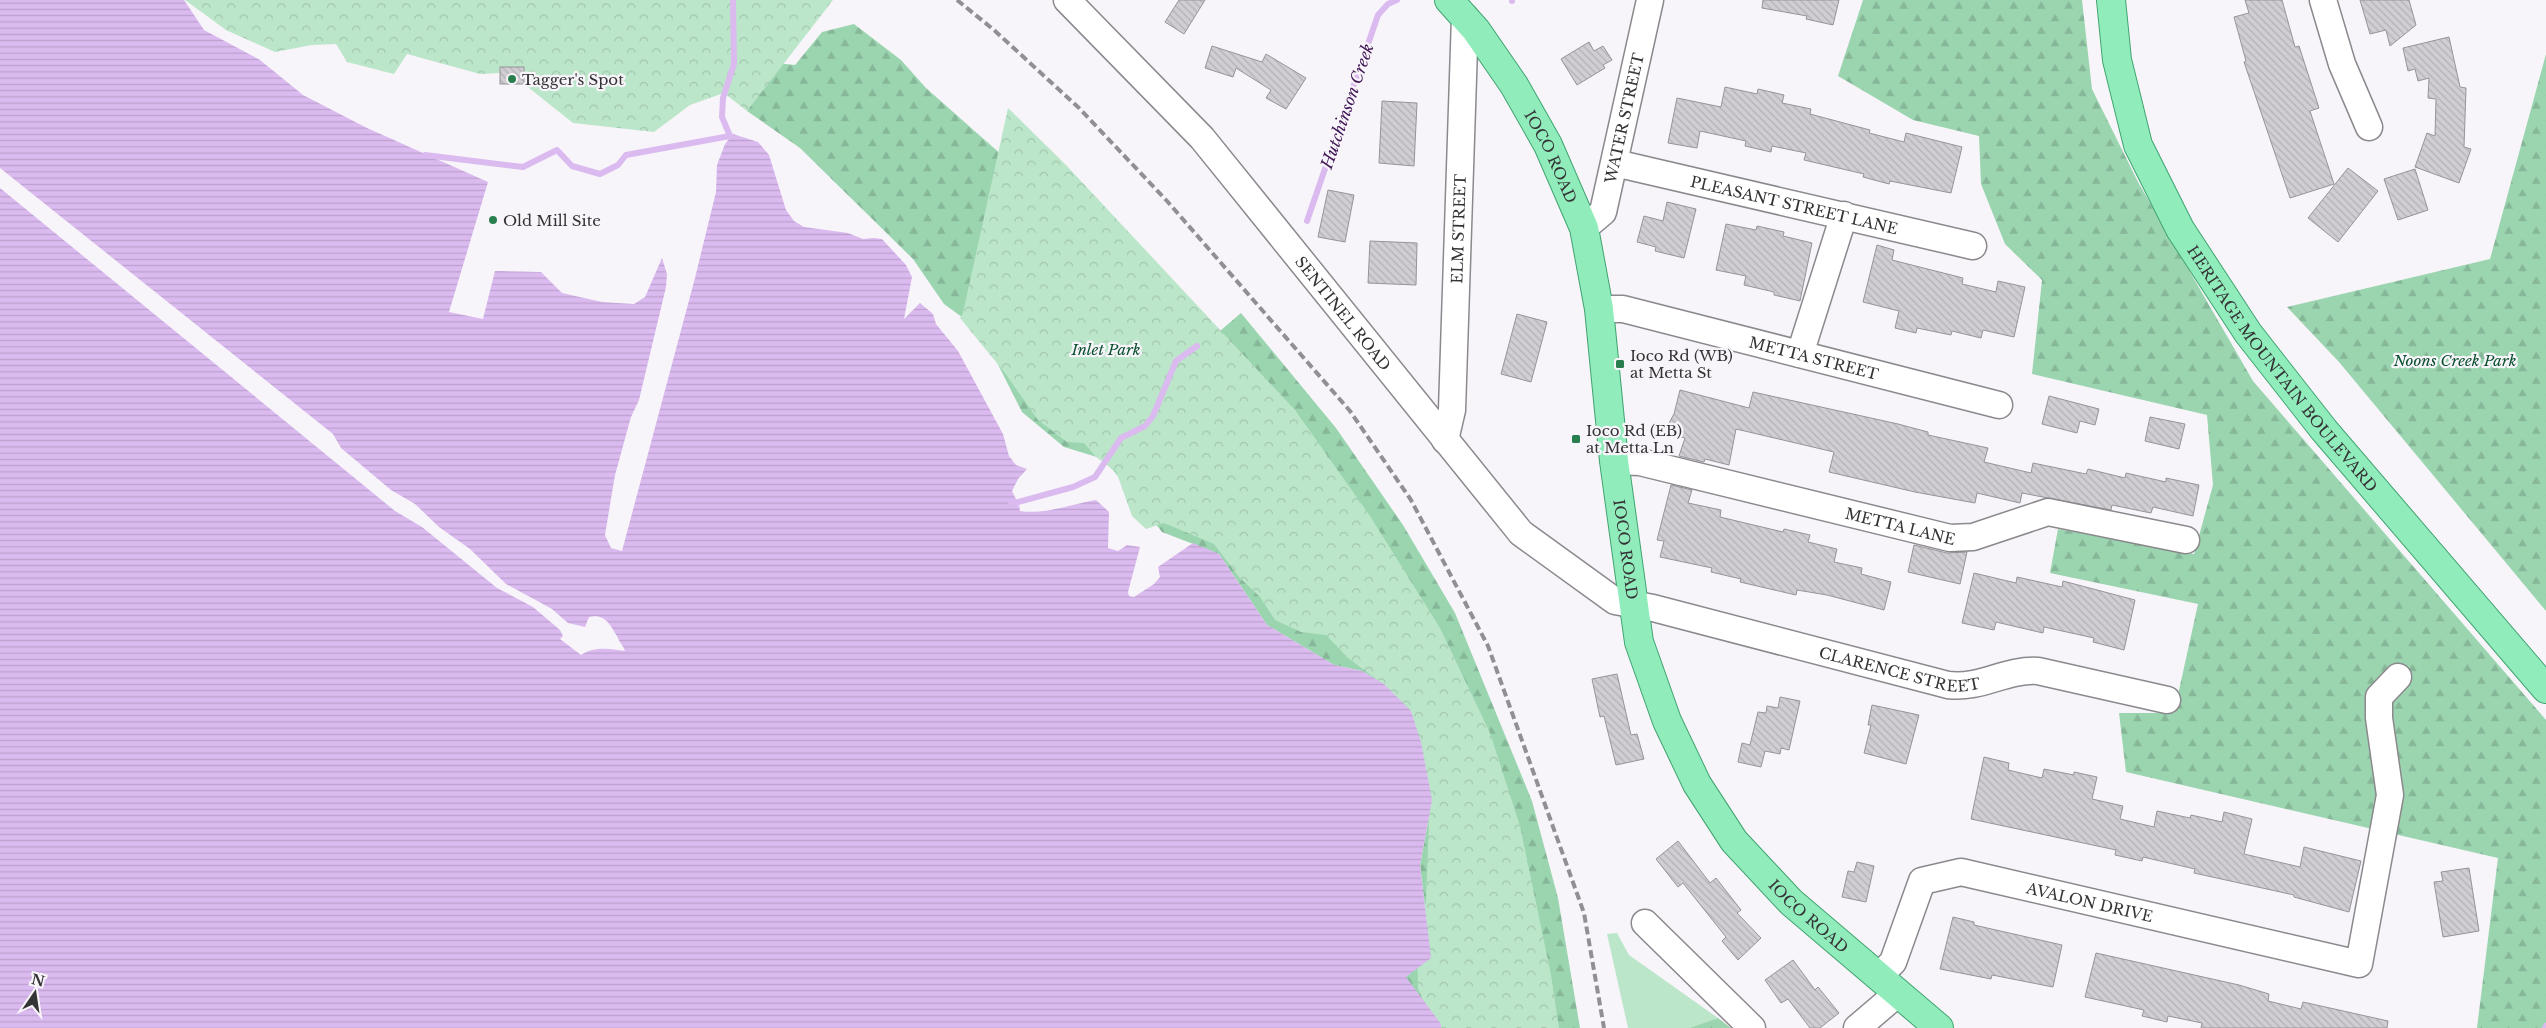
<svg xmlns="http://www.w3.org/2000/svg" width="2546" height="1028" viewBox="0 0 2546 1028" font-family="'Libre Baskerville',serif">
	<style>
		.grass { fill: #bce6ca }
		.forest { fill: url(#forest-firs) }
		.park { fill: url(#park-crowns) }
		.water { fill: url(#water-rules) }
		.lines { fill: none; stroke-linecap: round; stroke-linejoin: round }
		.stream { stroke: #dabaef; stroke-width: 6 }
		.building { fill: url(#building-back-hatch); stroke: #969498 }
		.minor-casing { stroke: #8b898d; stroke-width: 29 }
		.major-casing { stroke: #40a370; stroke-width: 30 }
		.minor { stroke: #fff; stroke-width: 26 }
		.major { stroke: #91ecbc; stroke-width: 28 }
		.rail { stroke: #918f93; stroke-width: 4; stroke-dasharray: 8 4; stroke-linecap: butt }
		.poi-dot { fill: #297e50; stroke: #f8f5fa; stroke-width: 2 }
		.labels { text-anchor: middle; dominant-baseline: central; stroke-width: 4.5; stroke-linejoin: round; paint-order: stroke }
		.poi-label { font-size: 15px; fill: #343335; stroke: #f8f5fa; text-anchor: start }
		.street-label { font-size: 15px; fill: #343335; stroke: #f8f5fa }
		.park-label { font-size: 15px; font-style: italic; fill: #09502e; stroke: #f8f5fa }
		.water-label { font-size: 16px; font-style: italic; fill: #411856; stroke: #f8f5fa }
	</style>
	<defs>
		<pattern id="forest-firs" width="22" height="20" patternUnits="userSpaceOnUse" patternTransform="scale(1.25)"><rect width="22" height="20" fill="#9bd5b0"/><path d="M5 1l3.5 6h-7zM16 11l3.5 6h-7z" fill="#86b798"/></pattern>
		<pattern id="park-crowns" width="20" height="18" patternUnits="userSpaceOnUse" patternTransform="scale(1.25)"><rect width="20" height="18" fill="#bce6ca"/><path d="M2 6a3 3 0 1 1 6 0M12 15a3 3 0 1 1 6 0" fill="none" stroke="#a2c6ae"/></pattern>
		<pattern id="water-rules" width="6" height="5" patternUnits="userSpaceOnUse" patternTransform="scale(1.25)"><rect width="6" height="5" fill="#dabaef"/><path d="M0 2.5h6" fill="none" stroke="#bca0ce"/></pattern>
		<pattern id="building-back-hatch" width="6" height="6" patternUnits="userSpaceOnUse" patternTransform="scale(1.25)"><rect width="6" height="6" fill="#d0ced2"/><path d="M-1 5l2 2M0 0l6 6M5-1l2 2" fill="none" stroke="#b3b1b5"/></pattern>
	</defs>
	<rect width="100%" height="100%" fill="#f8f5fa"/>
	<polygon class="grass" points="1617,933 1629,955 1718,1018 1689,1028 1628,1028 1607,934"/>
	<g class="forest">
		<polygon points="1863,0 2082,0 2092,89 2138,182 2253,381 2546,720 2546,1028 2477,1028 2498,858 2126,772 2119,713 2174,713 2198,604 2050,573 2058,529 2194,554 2213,485 2207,415 2032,374 2042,280 2005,244 1981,184 1979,136 1913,120 1838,76"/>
		<polygon points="854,24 901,60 926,88 978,134 1198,328 1227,376 1281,444 1309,492 1376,589 1414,633 1438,674 1476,777 1501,896 1524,1028 1441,1028 1441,1024 1405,977 1431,957 1420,865 1432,800 1421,742 1411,711 1384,684 1362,671 1334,665 1267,625 1219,554 1162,532 1113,470 1100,458 1064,447 1022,412 981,331 944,304 913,259 800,148 747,111 768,71 776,63 795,65 822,32"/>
		<polygon points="2546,54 2546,611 2339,362 2287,307 2490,259"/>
		<polygon points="1241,313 1336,428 1403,525 1455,613 1532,801 1558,898 1580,1028 1547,1028 1538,978 1220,331"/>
		<polygon points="1718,1018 1731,1028 1689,1028"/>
	</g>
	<g class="park">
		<polygon points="185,0 833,0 747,111 724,93 690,105 654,132 573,123 524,84 524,67 501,67 500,73 480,74 407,54 394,74 347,62 336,44 312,45 275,52 226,30"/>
		<polygon points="1008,108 1066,165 1295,410 1370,516 1440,628 1490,733 1520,826 1551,975 1559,1028 1434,1028 1418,988 1417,938 1426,902 1430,794 1423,750 1407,707 1375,678 1348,658 1326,635 1301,632 1275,620 1260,597 1239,577 1214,544 1164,523 1146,529 1132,516 1116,471 1096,457 1084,443 1067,442 1038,420 1005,373 960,318 963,313"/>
	</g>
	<path class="water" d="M0,0h184l20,30 56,30 43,35 64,33 121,54 -39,130 34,7 12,-48h5l41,1 21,21 40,9 32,2 11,-7 17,-39 5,16 -1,13 -27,113 -8,17 -16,58 -10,60 6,13 11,3 73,-273 21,-86 1,-27 8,-21 8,-10 25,8 11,13 17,55 8,11 10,6 44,6 15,6 11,-1 8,1 24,26 6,12 -8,42 16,-16 13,11 3,10 22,27 45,83 6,22 7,9 11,4 -9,10 -6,12 7,14 1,6c26,4 50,-7 76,-11l13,12 -1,36 10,3 9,-6 13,2 -12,45 1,4 5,1 20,-13 6,-7 -2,-10 35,-24 26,11 48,71 67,40 28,6 22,13 27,27 10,31 11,58 -12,65 11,93 -25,19 35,47v4h-1441v-840l395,323 27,16 75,61 36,19 27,23 3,6 -3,3 21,16c14,-9 29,-6 44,-4 -2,-6 -6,-9 -8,-15 -7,-11 -12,-23 -28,-19l-4,10 -17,-4 -16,-14 -46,-25 -36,-35 -31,-22 -24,-23 -24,-14 -50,-42 -8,-14 -333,-266z"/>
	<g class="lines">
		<g class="stream">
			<polyline points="1512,1 1512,0"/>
			<polyline points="425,155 523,167 557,150 572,166 600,174 618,165 626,155 730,136 722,117 723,98 734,64 733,0"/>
			<polyline points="1307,221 1378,15 1388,4 1397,0"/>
			<polyline points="1011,504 1073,487 1095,477 1121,438 1145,426 1153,416 1176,361 1197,346"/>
			<polyline points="2545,1028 2546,1026"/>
		</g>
	</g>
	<g class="building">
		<polygon points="1179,0 1205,0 1184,34 1165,22"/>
		<polygon points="1763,0 1839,0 1833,25 1806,19 1807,16 1762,8"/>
		<polygon points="2245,0 2282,0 2295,47 2299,46 2319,108 2310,111 2334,184 2290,198 2244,62 2246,61 2234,17 2249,13"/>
		<polygon points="2360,0 2409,0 2416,25 2390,46 2386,30 2370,34"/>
		<polygon points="2449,37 2460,87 2466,88 2464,147 2471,149 2459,183 2415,167 2427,133 2435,136 2436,99 2428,98 2429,78 2418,81 2415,69 2408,71 2403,48"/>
		<polygon points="1589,42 1594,51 1603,46 1612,60 1603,65 1605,68 1577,85 1561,59"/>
		<polygon points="1212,46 1262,62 1266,54 1306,78 1286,109 1266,98 1271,90 1236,68 1233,77 1205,68"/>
		<rect x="500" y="67" width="24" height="17"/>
		<polygon points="1725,87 1757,94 1758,89 1784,95 1782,103 1811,109 1810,114 1870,130 1869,133 1904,142 1906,133 1962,147 1951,193 1890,181 1889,184 1863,177 1864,174 1804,160 1806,153 1772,146 1771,152 1745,146 1746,141 1700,131 1697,148 1668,143 1677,98 1721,107"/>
		<polygon points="1382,101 1417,103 1414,166 1379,163"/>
		<polygon points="2348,168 2378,191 2338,242 2308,218"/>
		<polygon points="2415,169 2428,210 2398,220 2384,179"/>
		<polygon points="1328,190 1354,195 1345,242 1318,237"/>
		<polygon points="1667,202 1696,209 1684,258 1655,251 1656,247 1637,242 1644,216 1663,221"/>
		<polygon points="1726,224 1756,230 1757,226 1784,232 1783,236 1812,243 1800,301 1774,295 1774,292 1744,285 1746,276 1716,270"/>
		<polygon points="1370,241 1417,243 1416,285 1368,283"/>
		<polygon points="1877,245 1894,250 1892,260 1963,278 1962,284 1996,292 1998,281 2025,287 2014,337 1983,330 1981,338 1952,331 1951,335 1917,328 1916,333 1895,328 1899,311 1863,302"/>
		<polygon points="1517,314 1547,322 1531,382 1501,374"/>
		<polygon points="1680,390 1749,408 1753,392 1898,424 1928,432 1928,435 1988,448 1984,462 2031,473 2033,463 2086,474 2088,469 2125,478 2126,473 2166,482 2166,478 2199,485 2193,516 2153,507 2151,513 2112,505 2111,510 2022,493 2020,503 1977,493 1975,503 1915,492 1829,472 1834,452 1736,429 1729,465 1705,459 1704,462 1679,456 1685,438 1672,435 1669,423 1674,414"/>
		<polygon points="2049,396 2099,409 2095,425 2080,421 2077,433 2042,424"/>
		<polygon points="2150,417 2185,424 2179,449 2145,441"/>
		<polygon points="1671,485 1692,490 1688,503 1721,510 1720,517 1783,532 1784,529 1810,535 1808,542 1837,549 1834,562 1862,568 1861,574 1891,582 1884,610 1827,595 1797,590 1796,595 1770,589 1740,582 1741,579 1711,572 1712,568 1660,557 1664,541 1657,540"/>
		<polygon points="1914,545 1947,553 1967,552 1960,584 1908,572"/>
		<polygon points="1974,573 2016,583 2017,577 2062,587 2063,581 2135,600 2124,650 2093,642 2094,638 2044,627 2043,633 1996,622 1994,630 1962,623"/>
		<polygon points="1617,674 1631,735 1637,734 1644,759 1616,765 1604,716 1600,717 1592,679"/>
		<polygon points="1780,697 1800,701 1789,750 1781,748 1780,754 1765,751 1761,767 1738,762 1742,743 1750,745 1758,712 1766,713 1767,706 1778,708"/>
		<polygon points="1872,705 1919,715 1906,764 1864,753 1871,725 1868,725"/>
		<polygon points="1984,757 2009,763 2008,770 2042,778 2044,769 2074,775 2074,772 2097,777 2092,799 2123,806 2120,819 2154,827 2157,811 2190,818 2191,815 2222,822 2224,812 2252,819 2244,854 2300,867 2304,847 2361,861 2349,912 2294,897 2294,895 2194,873 2195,869 2143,857 2142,861 2115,855 2116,850 1971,819"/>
		<polygon points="1678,841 1710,883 1716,878 1741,910 1737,913 1761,938 1738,960 1722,941 1726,937 1683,883 1678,887 1656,859"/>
		<polygon points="1857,862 1874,866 1866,902 1842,897 1848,871 1854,872"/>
		<polygon points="2469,868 2479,931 2443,937 2434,882 2443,881 2441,872"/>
		<polygon points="1953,917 1974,922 1974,925 2062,945 2053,987 1992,975 1991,979 1940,969"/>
		<polygon points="2096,953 2239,985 2269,994 2268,1001 2301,1009 2303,1002 2388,1021 2387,1028 2201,1028 2202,1023 2168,1016 2167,1022 2142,1016 2144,1010 2085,997"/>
		<polygon points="1793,960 1815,990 1818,987 1839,1013 1820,1028 1810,1028 1788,999 1781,1003 1765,980"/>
	</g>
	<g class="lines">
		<defs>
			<g id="minor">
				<path id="s1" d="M1067,0l135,138 319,395 94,68 38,7 295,77c34,4 57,-16 90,-14l129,29"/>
				<polyline points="2323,0 2342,64 2369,127"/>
				<path id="s2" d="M1615,163l358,83"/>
				<path id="s3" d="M1584,228l19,-16 47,-212"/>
				<path id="s4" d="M1599,309h24l376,96"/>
				<polyline points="1800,354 1844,215"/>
				<path id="s5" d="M1445,440l7,-30 13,-393"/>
				<path id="s6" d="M1614,461l26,1 310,76 23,-1 75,-25 138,28"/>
				<polyline points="1645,923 1752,1028"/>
				<path id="s7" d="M1879,976l14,-14 29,-81 39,-9 398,92 31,-169 -11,-77v-21l19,-20"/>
				<polyline points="1857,1028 1898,993"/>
			</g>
			<g id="major">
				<path id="s8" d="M1449,0l27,30 38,55 34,60 36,83 15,81 15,152 25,181 28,79 30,63 37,57 57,61 148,126"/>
				<path id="s9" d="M2111,0l6,60 21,85 42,84 68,104 76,97 222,259"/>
			</g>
		</defs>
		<use href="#minor" class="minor-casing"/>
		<use href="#major" class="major-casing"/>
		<use href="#minor" class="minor"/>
		<use href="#major" class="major"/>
		<polyline class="rail" points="957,0 994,30 1079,108 1167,201 1350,411 1411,500 1488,646 1584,913 1604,1028"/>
	</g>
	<g class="poi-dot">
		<circle cx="512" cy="79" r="5"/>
		<circle cx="493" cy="220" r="5"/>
		<rect x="1615" y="359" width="10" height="10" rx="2.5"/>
		<rect x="1571" y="434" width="10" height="10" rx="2.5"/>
	</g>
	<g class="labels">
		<g class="poi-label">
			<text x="522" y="79">Tagger's Spot</text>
			<text x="503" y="220">Old Mill Site</text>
			<text x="1630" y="355">Ioco Rd (WB)<tspan x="1630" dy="17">at Metta St</tspan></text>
			<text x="1586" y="430">Ioco Rd (EB)<tspan x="1586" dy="17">at Metta Ln</tspan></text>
		</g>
		<g class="street-label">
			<text stroke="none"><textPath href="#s3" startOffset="121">WATER STREET</textPath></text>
			<text stroke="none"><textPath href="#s8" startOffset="188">IOCO ROAD</textPath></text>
			<text stroke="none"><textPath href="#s2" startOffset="184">PLEASANT STREET LANE</textPath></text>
			<text stroke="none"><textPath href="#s5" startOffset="212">ELM STREET</textPath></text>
			<text stroke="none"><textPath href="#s1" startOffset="418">SENTINEL ROAD</textPath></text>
			<text stroke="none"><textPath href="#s4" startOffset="221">METTA STREET</textPath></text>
			<text stroke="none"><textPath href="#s9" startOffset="415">HERITAGE MOUNTAIN BOULEVARD</textPath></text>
			<text stroke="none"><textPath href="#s6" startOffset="294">METTA LANE</textPath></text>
			<text stroke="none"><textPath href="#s8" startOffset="591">IOCO ROAD</textPath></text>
			<text stroke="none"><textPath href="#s1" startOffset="1110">CLARENCE STREET</textPath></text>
			<text stroke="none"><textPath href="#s7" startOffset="278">AVALON DRIVE</textPath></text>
			<text stroke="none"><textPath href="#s8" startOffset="1012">IOCO ROAD</textPath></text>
		</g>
		<g class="park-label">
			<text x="1106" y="349">Inlet Park</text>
			<text x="2455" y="360">Noons Creek Park</text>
		</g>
		<g class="water-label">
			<text transform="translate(1347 106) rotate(-71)">Hutchinson Creek</text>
		</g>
	</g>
	<g transform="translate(35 993) rotate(13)" stroke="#f8f5fa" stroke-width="4" paint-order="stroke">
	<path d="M0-4L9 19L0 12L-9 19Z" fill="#343335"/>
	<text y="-8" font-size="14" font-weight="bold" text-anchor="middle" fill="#343335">N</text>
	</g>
</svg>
